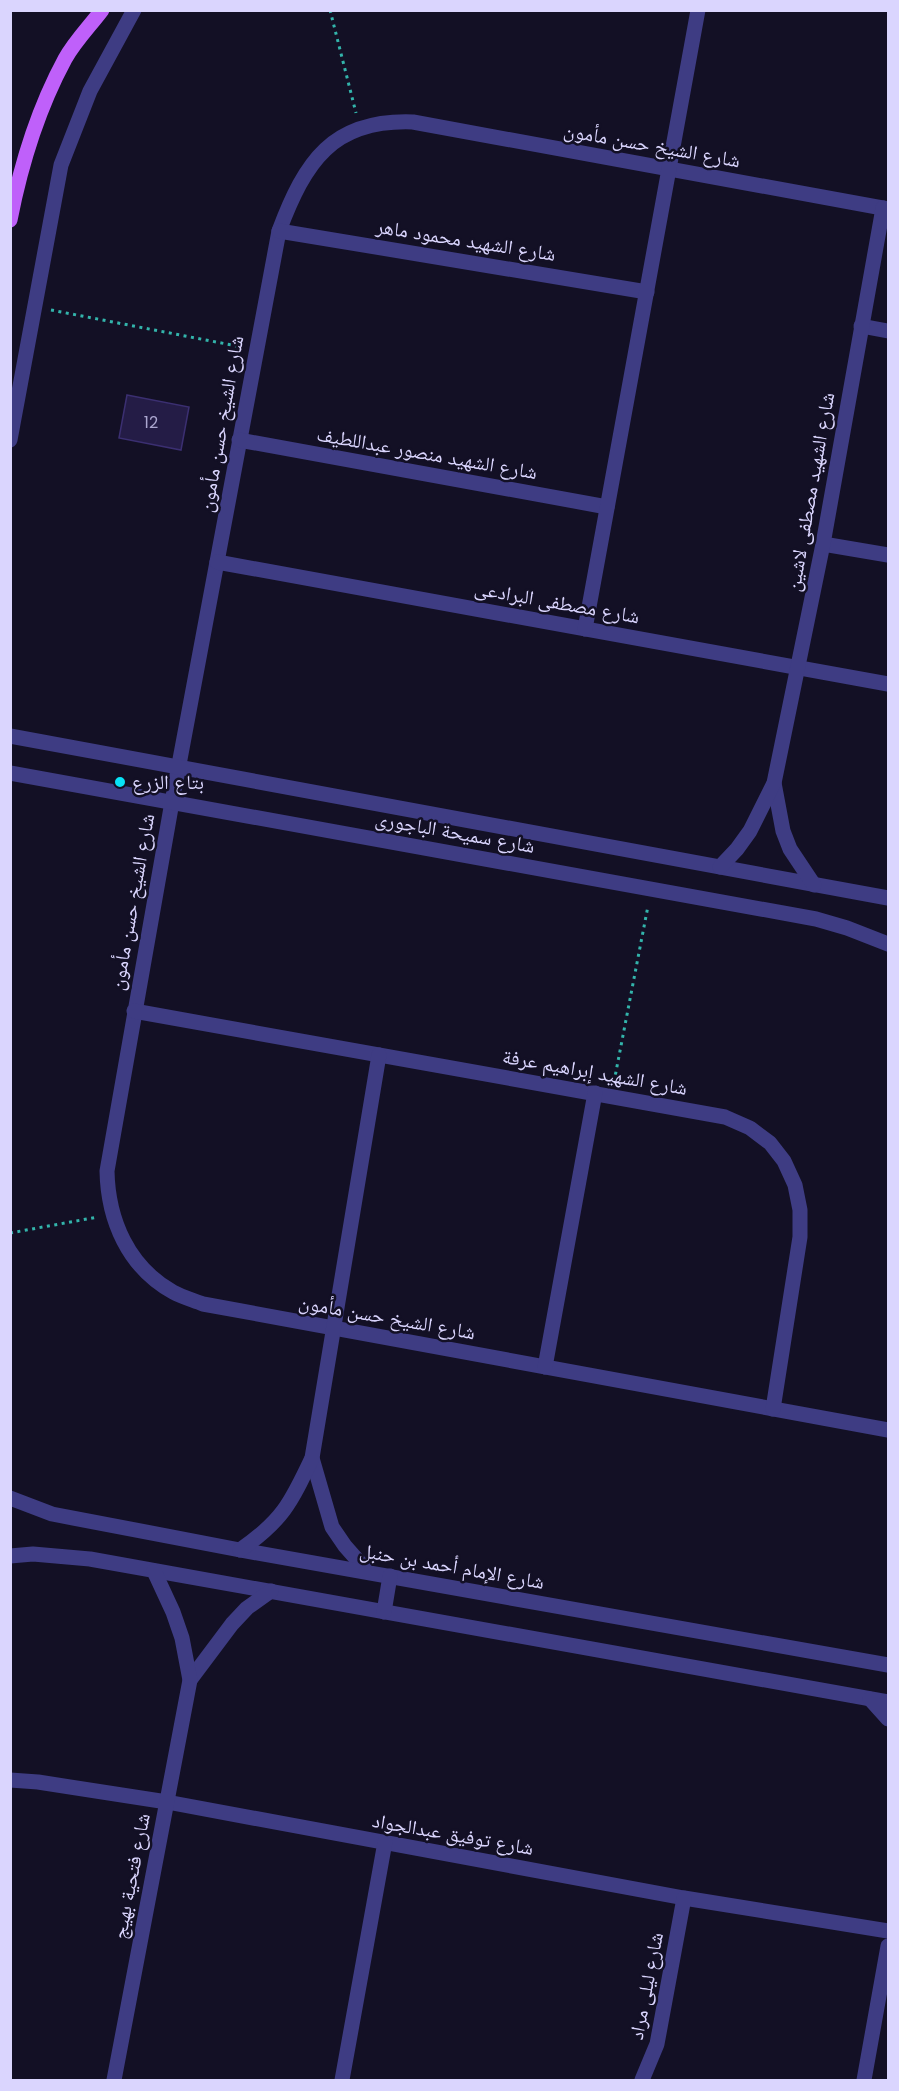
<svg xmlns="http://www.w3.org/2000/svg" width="899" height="2091" viewBox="0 0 899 2091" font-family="Poppins,'Noto Naskh Arabic',sans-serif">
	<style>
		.building { fill: #241c46; stroke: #3b2f71; stroke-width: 1.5 }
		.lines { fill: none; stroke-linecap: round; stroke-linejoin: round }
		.path { stroke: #33b4ab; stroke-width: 3; stroke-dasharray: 3 4.5; stroke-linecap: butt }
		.minor { stroke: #3e3c83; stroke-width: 15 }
		.major { stroke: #bf60fa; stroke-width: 15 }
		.poi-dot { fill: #08e2f7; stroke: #131025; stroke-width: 2 }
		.labels { text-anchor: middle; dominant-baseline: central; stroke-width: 5; stroke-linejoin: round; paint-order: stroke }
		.number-label { font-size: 16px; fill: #aca7d0 }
		.street-label { font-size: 20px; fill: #dad5fe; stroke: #131025 }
		.poi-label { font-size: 20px; fill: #dad5fe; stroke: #131025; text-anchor: start }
	</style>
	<rect width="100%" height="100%" fill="#131025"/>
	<polygon class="building" points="127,395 189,407 181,450 119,438"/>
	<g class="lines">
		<g class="path">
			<polyline points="330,10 356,113"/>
			<polyline points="51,310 242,347"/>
			<polyline points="614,1082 648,906"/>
			<polyline points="10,1233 98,1217"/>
		</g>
		<g class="minor">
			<path d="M888,209l-475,-87c-81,-3 -108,40 -134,109l-107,571 -65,369c1,49 21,96 66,121 9,5 20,8 30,12l685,126"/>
			<polyline points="279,231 647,292"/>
			<polyline points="861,326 888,331"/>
			<polyline points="10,440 61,165 90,91 134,10"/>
			<polyline points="239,440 607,507"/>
			<polyline points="823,544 888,555"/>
			<polyline points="217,562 888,684"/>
			<polyline points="585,629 698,10"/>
			<polyline points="10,736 888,898"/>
			<polyline points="10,773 816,919 847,928 888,944"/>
			<polyline points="774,783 783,831 790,849 814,885"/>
			<polyline points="720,867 737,849 750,831 774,783 823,544 883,208"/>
			<polyline points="134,1011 725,1117 750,1128 770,1143 784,1161 795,1185 800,1210 800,1237 773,1409"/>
			<polyline points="545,1367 595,1093"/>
			<polyline points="312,1458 332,1527 345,1546 368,1572"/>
			<polyline points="10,1498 52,1514 240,1550 888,1665"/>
			<path d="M240,1550c42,-29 51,-47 72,-92l67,-403"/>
			<polyline points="10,1556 33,1554 90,1559 888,1702"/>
			<polyline points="384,1612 390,1576"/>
			<polyline points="190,1680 232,1624 247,1608 271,1591"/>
			<polyline points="870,1699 888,1719"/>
			<polyline points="10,1780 38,1782 167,1802 684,1898 888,1931"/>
			<polyline points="114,2080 190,1680 182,1638 173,1612 154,1571"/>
			<polyline points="342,2080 385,1842"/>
			<polyline points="642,2080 657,2044 684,1898"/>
			<polyline points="864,2080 888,1946"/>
		</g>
		<path class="major" d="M10,220c11,-56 28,-111 55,-161 10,-18 25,-33 37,-49"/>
	</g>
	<circle class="poi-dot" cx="120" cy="782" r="6"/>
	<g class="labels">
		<g class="number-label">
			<text x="151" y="422">12</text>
		</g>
		<g class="street-label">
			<text transform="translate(652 145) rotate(10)">شارع الشيخ حسن مأمون</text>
			<text transform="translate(466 240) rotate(9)">شارع الشهيد محمود ماهر</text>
			<text transform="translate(221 424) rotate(-80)">شارع الشيخ حسن مأمون</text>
			<text transform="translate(427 453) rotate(10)">شارع الشهيد منصور عبداللطيف</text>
			<text transform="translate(810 492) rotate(-80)">شارع الشهيد مصطفى لاشين</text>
			<text transform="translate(557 602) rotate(10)">شارع مصطفى البرادعى</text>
			<text transform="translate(455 832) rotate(10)">شارع سميحة الباجورى</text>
			<text transform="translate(132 902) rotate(-80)">شارع الشيخ حسن مأمون</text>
			<text transform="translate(595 1072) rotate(10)">شارع الشهيد إبراهيم عرفة</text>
			<text transform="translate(387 1317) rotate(10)">شارع الشيخ حسن مأمون</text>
			<text transform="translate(452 1566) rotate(10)">شارع الإمام أحمد بن حنبل</text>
			<text transform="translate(453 1834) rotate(10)">شارع توفيق عبدالجواد</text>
			<text transform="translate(131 1876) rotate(-79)">شارع فتحية بهيج</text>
			<text transform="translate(646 1986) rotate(-79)">شارع ليلى مراد</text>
		</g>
		<g class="poi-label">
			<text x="132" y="782">بتاع الزرع</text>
		</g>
	</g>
	<rect width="899" height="2091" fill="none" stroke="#dad5fe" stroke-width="24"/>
</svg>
